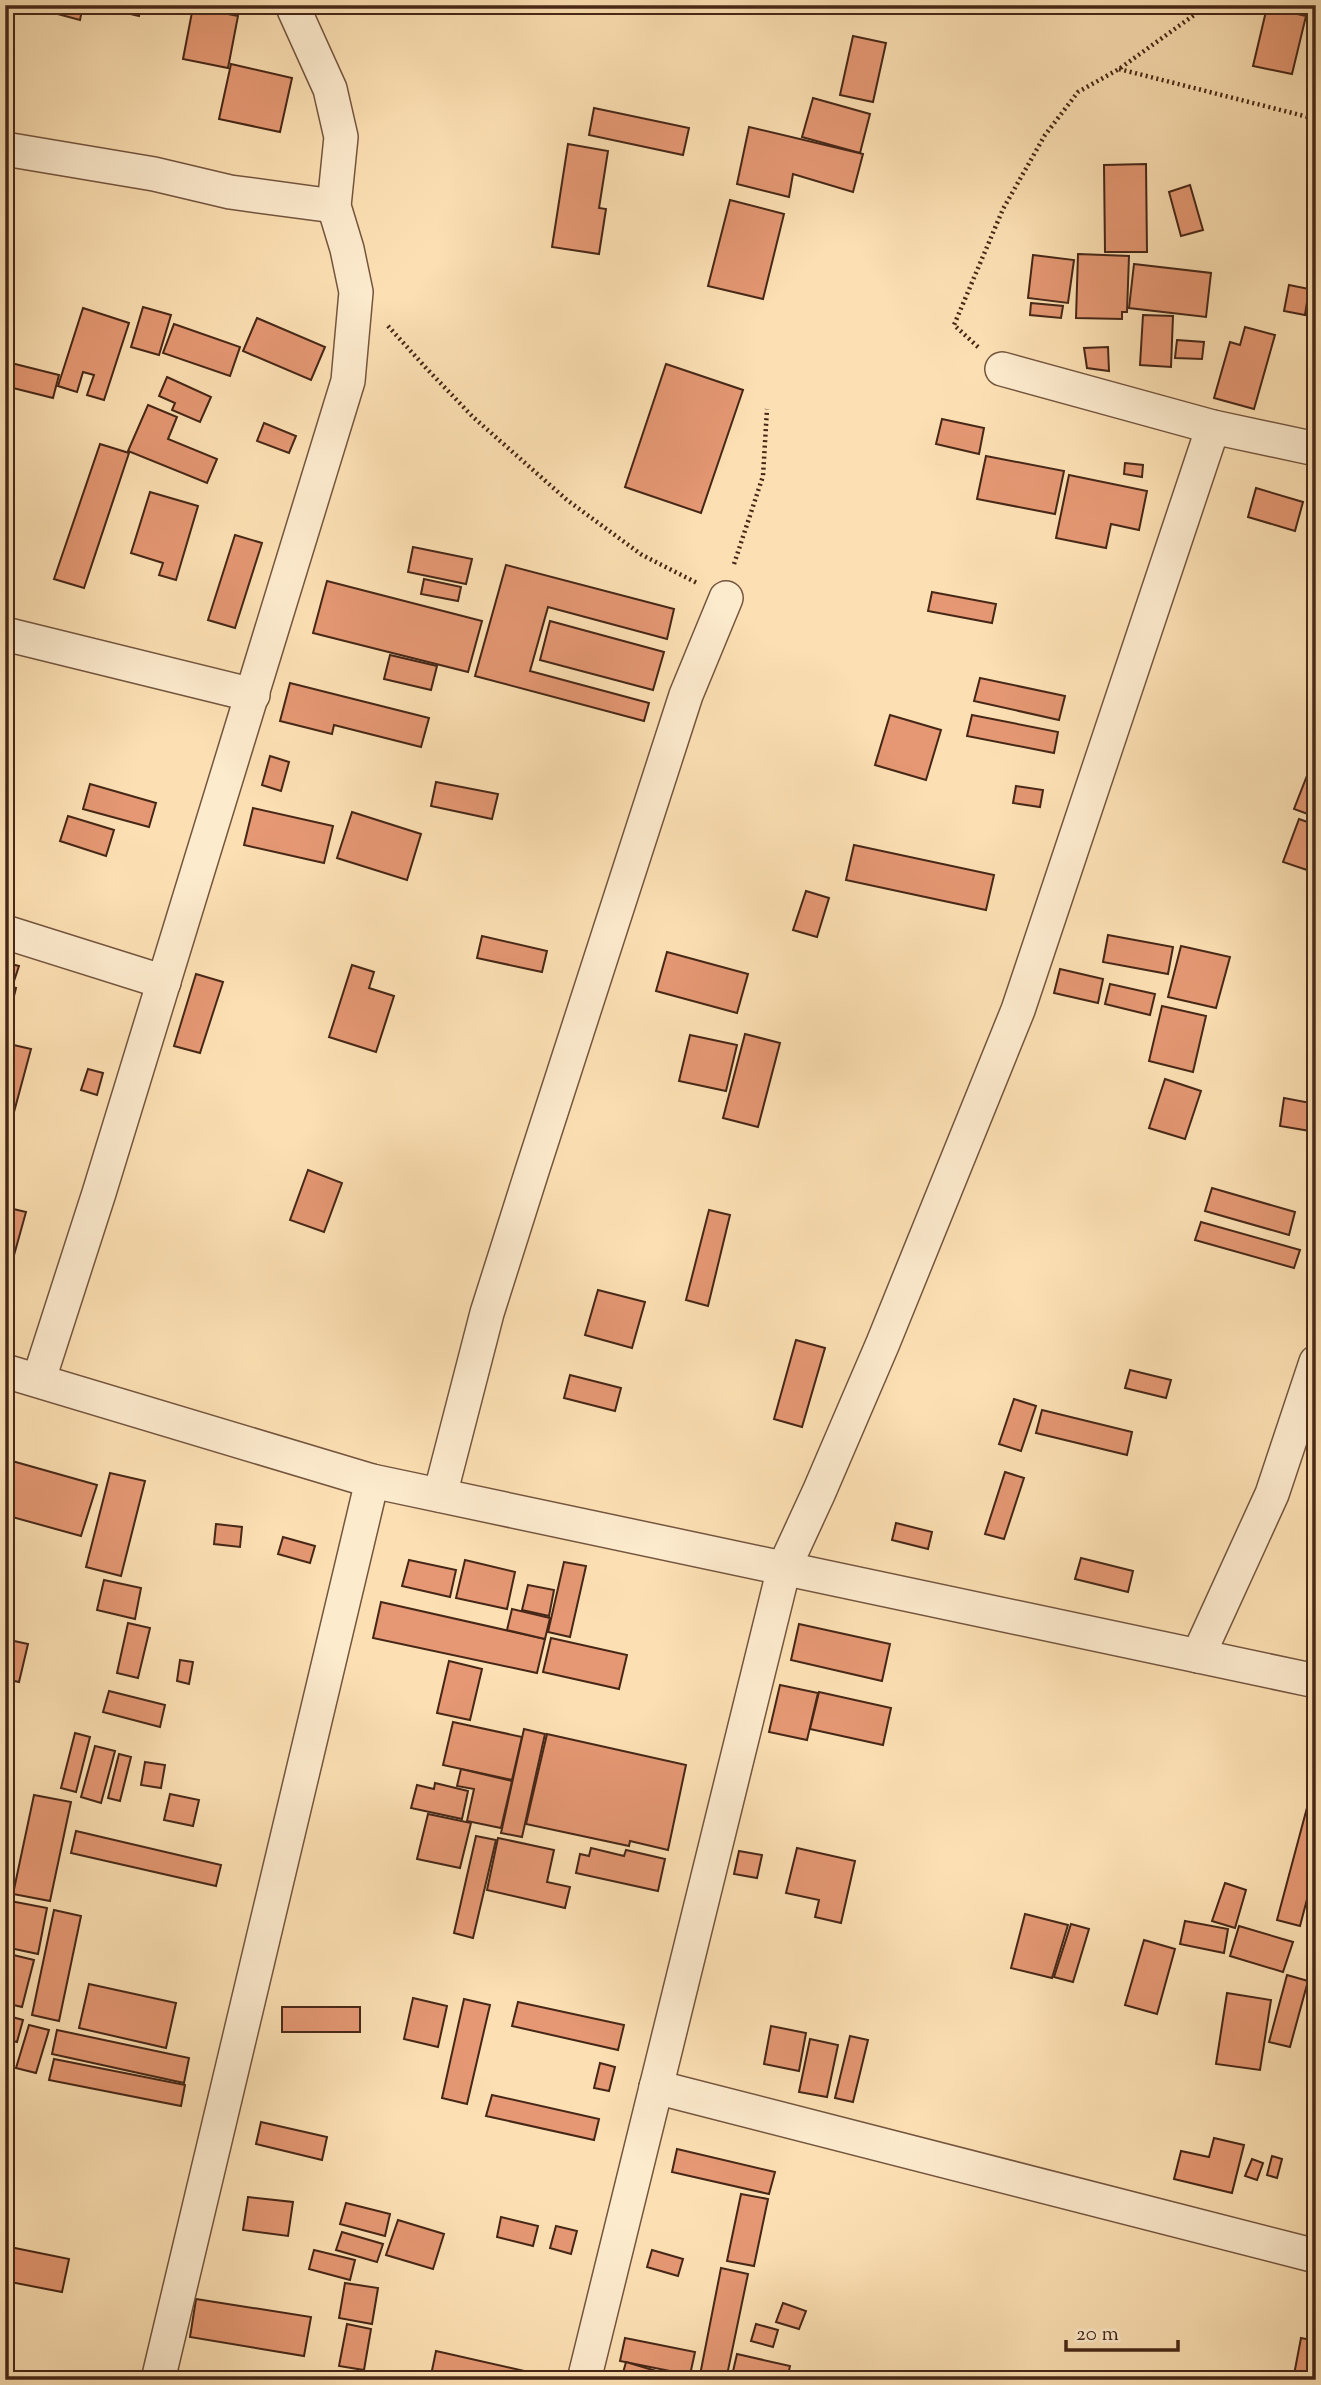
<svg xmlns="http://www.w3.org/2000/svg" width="1321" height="2385" viewBox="0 0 1321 2385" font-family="'Sorts Mill Goudy',serif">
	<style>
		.building { fill: #e59873; stroke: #462717; stroke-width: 2 }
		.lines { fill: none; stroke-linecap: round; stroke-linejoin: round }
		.street-casing { stroke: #74553e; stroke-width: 36 }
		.path { stroke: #462717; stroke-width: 4.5; stroke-dasharray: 2 3.5; stroke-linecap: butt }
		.street { stroke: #fdebce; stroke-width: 33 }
	</style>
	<rect width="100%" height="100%" fill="#fce0b3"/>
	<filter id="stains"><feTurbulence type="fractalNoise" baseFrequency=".00286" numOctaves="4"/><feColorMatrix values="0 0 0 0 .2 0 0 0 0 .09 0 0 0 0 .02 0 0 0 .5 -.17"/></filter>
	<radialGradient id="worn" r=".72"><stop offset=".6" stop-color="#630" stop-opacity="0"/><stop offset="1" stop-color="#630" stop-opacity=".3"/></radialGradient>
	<g class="building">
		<polygon points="24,5 83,5 80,20"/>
		<polygon points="92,5 141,5 139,16"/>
		<polygon points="193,7 238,16 228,68 183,59"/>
		<polygon points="1267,7 1306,16 1292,74 1253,66"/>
		<polygon points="853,36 886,43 873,102 840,95"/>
		<polygon points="231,64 292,78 280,132 219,119"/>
		<polygon points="813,98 870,114 860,153 802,137"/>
		<polygon points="594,108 689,128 683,155 589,135"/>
		<polygon points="749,127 863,154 853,192 793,174 789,197 737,184"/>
		<polygon points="568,144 608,151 599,208 606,209 599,254 552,247"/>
		<polygon points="1146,164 1147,252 1105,252 1104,165"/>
		<polygon points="1190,185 1203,230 1181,236 1169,192"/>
		<polygon points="730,200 784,214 763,299 708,286"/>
		<polygon points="1078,254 1129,256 1127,312 1122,312 1122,319 1076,318"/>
		<polygon points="1033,255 1074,260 1068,303 1028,298"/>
		<polygon points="1134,264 1211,273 1206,317 1129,308"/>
		<polygon points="1289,285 1309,289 1305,315 1284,311"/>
		<polygon points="1031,303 1063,306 1061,318 1030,315"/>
		<polygon points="143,307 171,315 159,355 131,347"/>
		<polygon points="83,308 129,323 104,400 87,395 94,375 83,372 77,392 58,386"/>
		<polygon points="1143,315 1173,316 1171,367 1140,365"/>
		<polygon points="257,318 325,347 311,380 243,351"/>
		<polygon points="174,324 240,347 230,376 163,353"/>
		<polygon points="1245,327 1275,335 1254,409 1214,398 1230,342 1240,345"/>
		<polygon points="1177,340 1204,342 1202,359 1175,358"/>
		<polygon points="1108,347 1109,371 1087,368 1084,348"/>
		<polygon points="11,363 59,375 53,398 5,386"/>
		<polygon points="666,364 743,390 701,513 625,487"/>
		<polygon points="167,377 211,397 200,422 172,410 175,403 159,396"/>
		<polygon points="148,405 177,417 168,439 217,459 207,483 128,451"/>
		<polygon points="942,419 984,428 979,454 936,444"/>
		<polygon points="264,423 296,436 289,453 257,441"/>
		<polygon points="100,444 129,453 84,588 54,579"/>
		<polygon points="986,456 1064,471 1055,514 977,499"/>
		<polygon points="1125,463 1143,465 1142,477 1124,474"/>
		<polygon points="1069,475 1147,491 1139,530 1111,524 1106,548 1056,538"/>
		<polygon points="1256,488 1303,502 1295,531 1248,517"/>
		<polygon points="150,492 198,506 176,580 159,575 163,563 131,553"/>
		<polygon points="235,535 262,543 235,628 208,620"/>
		<polygon points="413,547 472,559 466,584 408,572"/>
		<polygon points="506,565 674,609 667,639 548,607 530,671 649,703 644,721 475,676"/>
		<polygon points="424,579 461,587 458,601 421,594"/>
		<polygon points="327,581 482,621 468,672 313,633"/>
		<polygon points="932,592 996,604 992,623 928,611"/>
		<polygon points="550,621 664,652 653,690 540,660"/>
		<polygon points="390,655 437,666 431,690 384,679"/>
		<polygon points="980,678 1065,696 1059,720 974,701"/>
		<polygon points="290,683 429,718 421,747 334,725 332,734 280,721"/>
		<polygon points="890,715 941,730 926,780 875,765"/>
		<polygon points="972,715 1058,732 1054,753 967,736"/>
		<polygon points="1316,732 1316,753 1310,751"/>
		<polygon points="270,756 289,762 281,791 262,785"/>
		<polygon points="1310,768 1316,770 1316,817 1294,809"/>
		<polygon points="436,782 498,794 492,819 431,806"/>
		<polygon points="90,784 156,803 149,827 83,809"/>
		<polygon points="1016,786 1043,790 1040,807 1013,803"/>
		<polygon points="253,808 333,826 324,863 244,845"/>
		<polygon points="352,812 421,834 407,880 337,858"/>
		<polygon points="68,816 114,830 106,856 60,841"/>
		<polygon points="1299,819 1316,825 1316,873 1283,862"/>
		<polygon points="854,845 994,875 986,910 846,880"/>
		<polygon points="806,891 829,898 817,937 793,930"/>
		<polygon points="1108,935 1173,947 1168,974 1103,962"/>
		<polygon points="482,936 547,951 542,972 477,958"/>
		<polygon points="1181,946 1230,957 1216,1008 1168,997"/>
		<polygon points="667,952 748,974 737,1013 656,991"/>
		<polygon points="7,963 19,966 14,981 5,978"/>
		<polygon points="352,965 374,972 369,988 394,996 376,1052 329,1037"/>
		<polygon points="1060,969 1103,979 1098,1003 1054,993"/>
		<polygon points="196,974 223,982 200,1053 174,1046"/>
		<polygon points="1110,984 1155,994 1150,1015 1105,1004"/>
		<polygon points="5,985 16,988 13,1000 5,998"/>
		<polygon points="1162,1006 1206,1016 1193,1072 1149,1061"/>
		<polygon points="745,1034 780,1043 758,1127 723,1118"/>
		<polygon points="690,1035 737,1045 726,1091 679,1081"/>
		<polygon points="5,1043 31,1049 14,1112 5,1109"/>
		<polygon points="88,1069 103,1073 97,1095 81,1090"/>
		<polygon points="1165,1079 1201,1091 1185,1139 1149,1128"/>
		<polygon points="1284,1098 1316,1104 1316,1132 1280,1126"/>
		<polygon points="5,1115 10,1116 5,1136"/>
		<polygon points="308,1170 342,1183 324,1232 290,1220"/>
		<polygon points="1316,1173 1316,1210 1309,1209"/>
		<polygon points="1212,1188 1295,1212 1289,1235 1205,1211"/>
		<polygon points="5,1207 26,1212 11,1266 5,1264"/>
		<polygon points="709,1210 730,1215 708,1306 686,1300"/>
		<polygon points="1201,1222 1300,1250 1294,1268 1195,1240"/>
		<polygon points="598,1290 645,1302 632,1348 585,1335"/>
		<polygon points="796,1340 825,1348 802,1427 774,1419"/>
		<polygon points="1130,1370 1171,1380 1166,1398 1125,1388"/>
		<polygon points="570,1375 621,1388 615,1411 564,1398"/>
		<polygon points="1014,1399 1036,1406 1021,1451 999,1444"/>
		<polygon points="1042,1410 1132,1432 1127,1455 1036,1433"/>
		<polygon points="5,1459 97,1485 81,1536 5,1515"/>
		<polygon points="1005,1472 1024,1478 1004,1539 985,1534"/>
		<polygon points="110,1473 145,1481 121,1576 86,1567"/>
		<polygon points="896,1523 932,1532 928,1549 892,1540"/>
		<polygon points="216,1524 242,1527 240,1547 214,1544"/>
		<polygon points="283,1537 315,1546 310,1563 278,1554"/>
		<polygon points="1081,1558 1133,1571 1128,1592 1075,1579"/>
		<polygon points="409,1560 456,1570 450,1597 402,1586"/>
		<polygon points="465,1560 515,1572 507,1609 456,1598"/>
		<polygon points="564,1562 586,1566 570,1637 548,1632"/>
		<polygon points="104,1580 141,1588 135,1619 97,1610"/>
		<polygon points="528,1585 554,1590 549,1616 522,1610"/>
		<polygon points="381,1602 545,1639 537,1673 373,1638"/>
		<polygon points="512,1609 550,1618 545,1639 507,1630"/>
		<polygon points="128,1623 150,1628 138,1678 117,1673"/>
		<polygon points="799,1624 890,1644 882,1681 791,1660"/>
		<polygon points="551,1638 627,1655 619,1689 543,1672"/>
		<polygon points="5,1639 28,1644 19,1682 5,1679"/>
		<polygon points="180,1660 193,1662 189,1684 177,1681"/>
		<polygon points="449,1661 482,1669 470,1720 437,1713"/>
		<polygon points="780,1685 818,1693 807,1740 769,1732"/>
		<polygon points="109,1691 165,1705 160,1727 103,1712"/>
		<polygon points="819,1692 891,1708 883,1745 810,1729"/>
		<polygon points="453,1722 522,1737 512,1780 443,1765"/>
		<polygon points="524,1729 545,1734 522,1837 501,1833"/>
		<polygon points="75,1733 90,1737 76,1792 61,1788"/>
		<polygon points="547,1734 686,1765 668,1850 630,1841 629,1846 526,1824"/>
		<polygon points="95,1746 115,1751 101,1803 81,1797"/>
		<polygon points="119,1754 131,1757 120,1801 108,1798"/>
		<polygon points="145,1762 165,1765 161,1788 141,1785"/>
		<polygon points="461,1769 512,1781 501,1828 467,1821 474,1789 457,1786"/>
		<polygon points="1316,1774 1316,1865 1300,1926 1277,1920"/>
		<polygon points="435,1783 468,1791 462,1819 411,1808 417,1785 434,1789"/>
		<polygon points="170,1794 199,1800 193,1826 164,1820"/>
		<polygon points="34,1795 71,1802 50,1901 13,1894"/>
		<polygon points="428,1814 471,1823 460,1868 417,1859"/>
		<polygon points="76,1831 221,1865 216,1886 71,1853"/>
		<polygon points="476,1836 496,1840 473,1938 454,1933"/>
		<polygon points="498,1838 554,1850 547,1882 570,1887 565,1908 487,1890"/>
		<polygon points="591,1848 624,1856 626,1850 665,1859 658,1891 576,1873 580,1854 589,1856"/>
		<polygon points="797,1848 855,1861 841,1923 815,1917 819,1900 786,1893"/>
		<polygon points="739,1851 762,1855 757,1878 734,1874"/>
		<polygon points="1225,1883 1246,1890 1235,1928 1212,1921"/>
		<polygon points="5,1900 47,1908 38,1954 5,1947"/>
		<polygon points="54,1910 81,1916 59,2021 32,2015"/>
		<polygon points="1025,1914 1068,1925 1052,1978 1011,1968"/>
		<polygon points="1185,1921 1228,1929 1224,1953 1180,1944"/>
		<polygon points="1071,1924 1089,1929 1073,1982 1054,1977"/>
		<polygon points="1239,1926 1293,1942 1283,1972 1230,1956"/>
		<polygon points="1144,1940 1175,1949 1157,2014 1125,2005"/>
		<polygon points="5,1953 34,1960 22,2007 5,2003"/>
		<polygon points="1287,1975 1308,1981 1290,2047 1269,2042"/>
		<polygon points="89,1984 176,2003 166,2048 79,2028"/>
		<polygon points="1227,1993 1271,2000 1260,2070 1216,2064"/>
		<polygon points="413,1998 447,2006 438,2047 404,2039"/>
		<polygon points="464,1999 490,2005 467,2104 442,2098"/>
		<polygon points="1316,2000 1316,2029 1309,2027"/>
		<polygon points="518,2002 624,2025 618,2050 512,2026"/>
		<rect x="282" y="2007" width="78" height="25"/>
		<polygon points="5,2015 23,2020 17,2042 5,2039"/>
		<polygon points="29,2025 49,2030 36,2073 16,2068"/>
		<polygon points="771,2026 806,2033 799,2071 764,2064"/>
		<polygon points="57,2030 189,2058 184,2083 52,2054"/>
		<polygon points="850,2036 868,2040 853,2102 835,2098"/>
		<polygon points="810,2039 838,2045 827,2097 799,2092"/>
		<polygon points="54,2059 185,2085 181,2106 49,2080"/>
		<polygon points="600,2063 615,2067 609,2091 594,2088"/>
		<polygon points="492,2095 599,2119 594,2140 486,2116"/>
		<polygon points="261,2122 327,2137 322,2160 256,2144"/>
		<polygon points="1214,2138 1244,2145 1232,2193 1174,2179 1181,2151 1209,2157"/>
		<polygon points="677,2149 775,2172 769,2194 672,2172"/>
		<polygon points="1272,2156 1282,2159 1277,2178 1267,2175"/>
		<polygon points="1252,2159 1263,2163 1257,2180 1245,2176"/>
		<polygon points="741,2194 768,2199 754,2266 727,2261"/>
		<polygon points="248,2197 293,2202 288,2236 243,2230"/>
		<polygon points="346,2203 390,2214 385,2236 340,2224"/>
		<polygon points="501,2217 538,2226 533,2246 497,2237"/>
		<polygon points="398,2220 444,2234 433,2269 386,2255"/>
		<polygon points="556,2226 577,2231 571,2254 550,2248"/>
		<polygon points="342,2232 383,2244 377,2262 336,2250"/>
		<polygon points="5,2246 69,2259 62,2292 5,2281"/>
		<polygon points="314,2250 355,2260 350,2280 309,2269"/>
		<polygon points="652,2250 683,2259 678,2276 647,2267"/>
		<polygon points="721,2268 748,2274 726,2380 699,2380"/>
		<polygon points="345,2283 378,2288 372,2324 339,2318"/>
		<polygon points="196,2299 311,2317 304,2356 190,2337"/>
		<polygon points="783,2303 806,2311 799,2329 776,2322"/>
		<polygon points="347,2324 371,2329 364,2370 339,2366"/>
		<polygon points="756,2324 778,2330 773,2347 751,2341"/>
		<polygon points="625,2338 695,2352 690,2375 620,2361"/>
		<polygon points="1301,2338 1316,2341 1316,2380 1293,2380"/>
		<polygon points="436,2351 533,2373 531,2380 430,2380"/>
		<polygon points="737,2354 790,2366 787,2380 731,2380"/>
		<polygon points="626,2362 673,2376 672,2380 621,2380"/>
	</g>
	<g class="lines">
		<defs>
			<g id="street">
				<polyline points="5,149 154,174 230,192 334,206"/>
				<polyline points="1002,369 1213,427 1316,449"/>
				<polyline points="5,634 253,695"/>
				<polyline points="5,932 164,982"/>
				<polyline points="5,1371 372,1481 1316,1681"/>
				<polyline points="39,1379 99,1193 348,381 356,292 347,249 334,206 341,137 330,89 292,5"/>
				<polyline points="440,1495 487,1313 532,1171 686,695 726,598"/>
				<polyline points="1198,1656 1272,1494 1316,1362"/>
				<polyline points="656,2087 1316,2256"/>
				<polyline points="158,2380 372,1481"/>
				<polyline points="584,2380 784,1568 819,1492 883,1343 1018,1010 1213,427"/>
			</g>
		</defs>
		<use href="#street" class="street-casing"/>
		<g class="path">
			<polyline points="1119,69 1316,119"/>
			<polyline points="388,326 427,369 473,417 567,500 642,555 697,583"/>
			<polyline points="978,347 954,325 1003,209 1045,135 1078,92 1119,69 1208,5"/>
			<polyline points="734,564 763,476 767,409"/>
		</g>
		<use href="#street" class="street"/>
	</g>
	<rect width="1321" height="2385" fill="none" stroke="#fce0b3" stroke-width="28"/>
	<rect x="7" y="7" width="1307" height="2371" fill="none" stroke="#462717" stroke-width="3.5"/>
	<rect x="14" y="14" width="1293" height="2357" fill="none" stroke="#462717" stroke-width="2"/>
	<path d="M1066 2340v10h112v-10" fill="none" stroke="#462717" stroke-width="3.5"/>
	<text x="1076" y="2340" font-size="21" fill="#462717" stroke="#fdebce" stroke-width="5" paint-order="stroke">20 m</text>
	<rect width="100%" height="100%" filter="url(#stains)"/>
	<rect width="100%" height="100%" fill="url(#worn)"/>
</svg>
